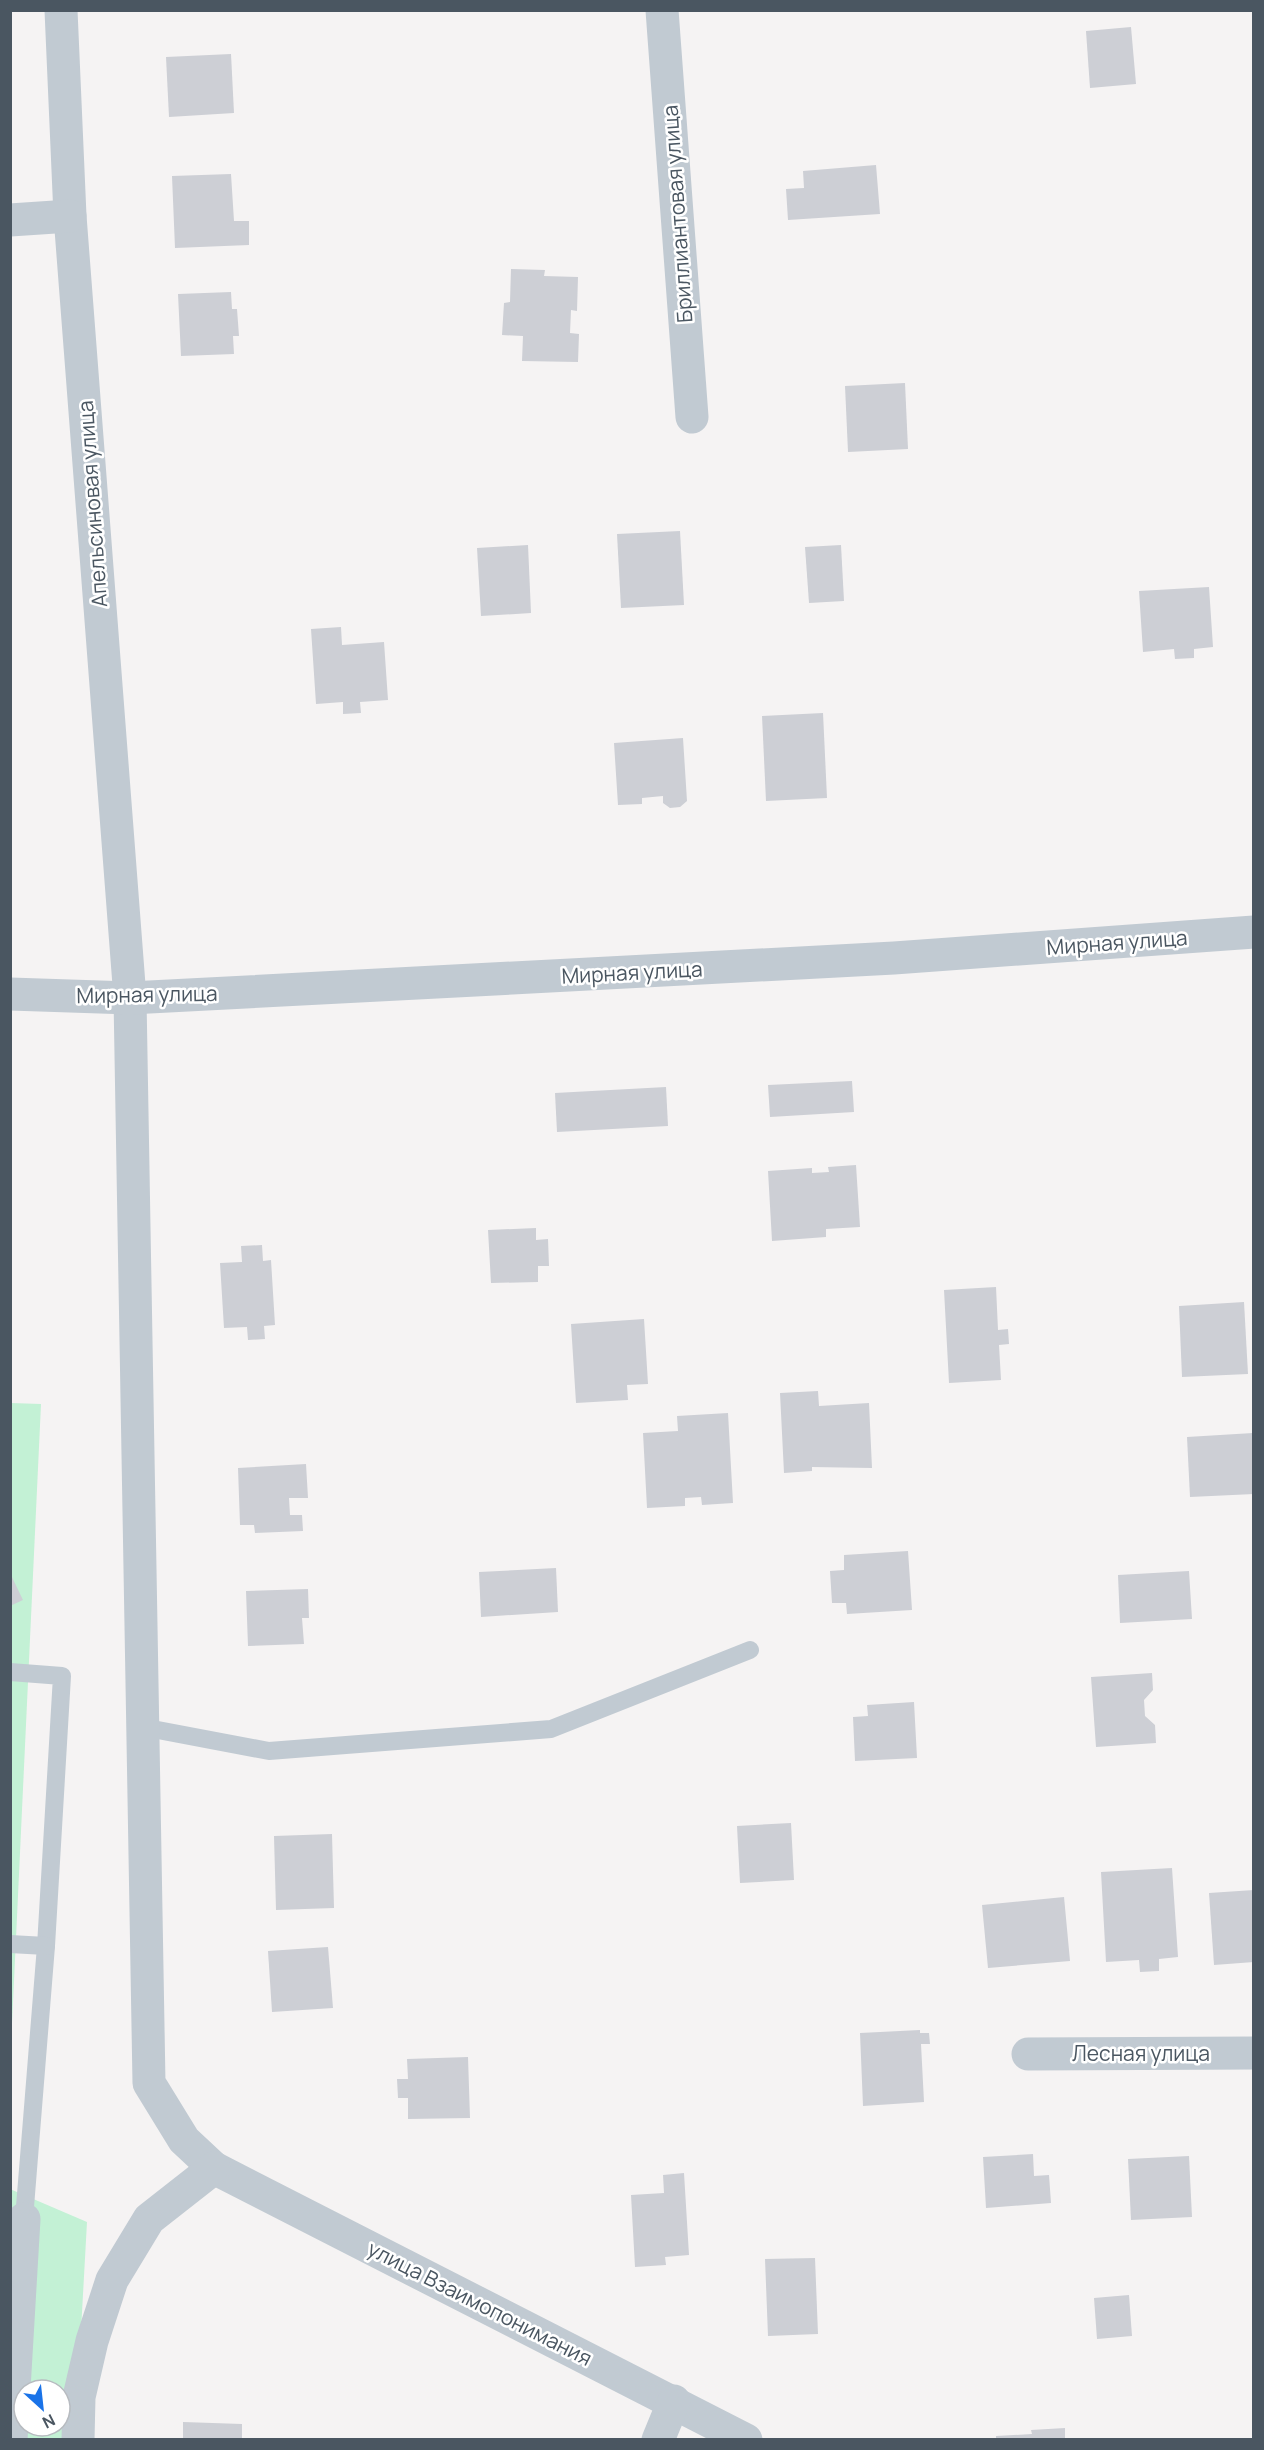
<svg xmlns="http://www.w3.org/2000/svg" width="1264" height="2450" viewBox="0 0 1264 2450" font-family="Manrope,sans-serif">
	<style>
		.green { fill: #c3f1d5; fill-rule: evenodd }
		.building { fill: #cdcfd5 }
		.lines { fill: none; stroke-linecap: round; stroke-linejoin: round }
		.service { stroke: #c1cad2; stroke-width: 18 }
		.minor { stroke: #c1cad2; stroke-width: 33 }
		.tertiary { stroke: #c1cad2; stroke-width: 33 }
		.labels { text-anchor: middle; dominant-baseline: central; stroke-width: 5; stroke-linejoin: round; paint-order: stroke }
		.street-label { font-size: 21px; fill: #4a5661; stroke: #fff }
	</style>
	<rect width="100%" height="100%" fill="#f5f3f3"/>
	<g class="green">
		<polygon points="11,1403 41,1404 11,2045"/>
		<path d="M10,2189l77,33 -12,217h-64zM24,2390h36v36h-36z"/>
	</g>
	<g class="building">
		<polygon points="1131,27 1136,84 1090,88 1086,31"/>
		<polygon points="231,54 234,113 169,117 166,57"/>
		<polygon points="876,165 880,214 788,220 786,189 804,188 803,171"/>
		<polygon points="231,174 234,221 249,221 249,245 175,248 172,176"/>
		<polygon points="511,269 545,270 544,276 578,277 577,311 571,310 570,333 579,334 578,362 522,361 523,336 502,335 504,303 510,302"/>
		<polygon points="231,292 232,309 237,309 239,336 233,336 234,354 181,356 178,294"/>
		<polygon points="905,383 908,449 848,452 845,386"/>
		<polygon points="680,531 684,605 621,608 617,534"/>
		<polygon points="528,545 531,613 481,616 477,548"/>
		<polygon points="841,545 844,601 809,603 805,547"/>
		<polygon points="1209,587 1213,647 1194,649 1194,658 1175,659 1174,649 1143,652 1139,591"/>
		<polygon points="341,627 342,645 384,642 388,700 360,702 361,713 343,714 343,702 316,704 311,629"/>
		<polygon points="823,713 827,798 766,801 762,716"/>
		<polygon points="683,738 687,801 680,807 670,808 663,803 663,796 642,798 642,804 618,805 614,743"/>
		<polygon points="852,1081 854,1112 770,1117 768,1085"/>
		<polygon points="666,1087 668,1126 557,1132 555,1093"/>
		<polygon points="856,1165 860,1227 826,1229 826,1237 772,1241 768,1171 812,1168 812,1173 829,1172 828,1167"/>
		<polygon points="536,1228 536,1240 548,1239 549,1266 538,1266 538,1282 491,1283 488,1230"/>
		<polygon points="262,1245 263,1261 271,1260 275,1325 264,1326 265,1339 248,1340 247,1327 224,1328 220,1263 242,1262 241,1246"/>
		<polygon points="996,1287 998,1330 1008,1329 1009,1344 999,1345 1001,1380 949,1383 944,1290"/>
		<polygon points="1244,1302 1248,1374 1182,1377 1179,1306"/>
		<polygon points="644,1319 648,1384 627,1385 628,1400 576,1403 571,1324"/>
		<polygon points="818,1391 819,1406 869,1403 872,1468 812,1467 812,1471 784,1473 780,1393"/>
		<polygon points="728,1413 733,1503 702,1505 701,1497 685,1498 685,1506 647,1508 643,1433 678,1431 677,1416"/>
		<polygon points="1253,1433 1254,1494 1190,1497 1187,1437"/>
		<polygon points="306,1464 308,1498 289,1498 290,1515 302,1515 303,1531 255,1533 254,1525 240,1525 238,1468"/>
		<polygon points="908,1551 912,1610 847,1614 846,1603 832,1603 830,1571 844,1570 844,1555"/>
		<polygon points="556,1568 558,1612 481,1617 479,1572"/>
		<polygon points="1189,1571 1192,1619 1120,1623 1118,1575"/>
		<polygon points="10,1573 23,1600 10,1606"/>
		<polygon points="308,1589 309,1618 302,1618 304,1644 248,1646 246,1591"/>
		<polygon points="1152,1673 1153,1690 1144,1700 1145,1716 1155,1725 1156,1743 1096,1747 1091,1677"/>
		<polygon points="914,1702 917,1758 855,1761 853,1717 868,1716 867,1705"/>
		<polygon points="791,1823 794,1880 740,1883 737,1826"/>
		<polygon points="332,1834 334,1908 276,1910 274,1836"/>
		<polygon points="1172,1868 1178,1957 1159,1959 1159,1971 1140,1972 1139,1960 1106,1962 1101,1872"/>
		<polygon points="1254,1890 1254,1962 1214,1965 1209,1893"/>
		<polygon points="1064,1897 1070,1961 988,1968 982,1905"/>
		<polygon points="328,1947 333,2008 272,2012 268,1951"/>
		<polygon points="920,2030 920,2033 929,2033 930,2044 921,2044 924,2102 863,2106 860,2033"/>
		<polygon points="468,2057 470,2118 408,2119 408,2098 398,2098 397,2079 408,2079 407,2059"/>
		<polygon points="1033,2154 1034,2176 1049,2175 1051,2203 986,2208 983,2157"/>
		<polygon points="1189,2156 1192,2217 1131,2220 1128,2159"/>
		<polygon points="684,2173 689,2255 665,2257 666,2265 635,2267 631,2195 664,2193 663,2175"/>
		<polygon points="815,2258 818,2334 768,2336 765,2259"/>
		<polygon points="1129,2295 1132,2336 1097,2339 1094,2298"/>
		<polygon points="183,2422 242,2424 242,2440 183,2440"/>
		<polygon points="1065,2428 1065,2440 996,2440 996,2436 1032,2434 1031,2430"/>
	</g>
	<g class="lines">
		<g class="service">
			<polyline points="10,1672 62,1676 46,1946 24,2219 16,2219"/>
			<polyline points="142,1727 269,1751 551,1729 750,1650"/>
			<polyline points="10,1944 46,1946"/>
		</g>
		<g class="minor">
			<polyline points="61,10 70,216 130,998 149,2083 184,2140 214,2168 746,2440"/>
			<polyline points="662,10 692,417"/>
			<polyline points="10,220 70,216"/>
			<polyline points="1028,2054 1254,2053"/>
			<polyline points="11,2440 24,2219"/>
			<polyline points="78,2440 79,2397 92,2341 112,2280 149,2219 214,2168"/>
			<polyline points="658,2440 674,2401"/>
		</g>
		<polyline class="tertiary" points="10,994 130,998 894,958 1254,932"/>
	</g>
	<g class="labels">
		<g class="street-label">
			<text transform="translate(677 214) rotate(-94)">Бриллиантовая улица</text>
			<text transform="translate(92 504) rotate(-94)">Апельсиновая улица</text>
			<text transform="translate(1117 942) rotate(-4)">Мирная улица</text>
			<text transform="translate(632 972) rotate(-3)">Мирная улица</text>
			<text transform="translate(147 994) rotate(-1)">Мирная улица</text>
			<text x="1141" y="2053">Лесная улица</text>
			<text transform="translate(480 2303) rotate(27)">улица Взаимопонимания</text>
		</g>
	</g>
	<rect width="1264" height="2450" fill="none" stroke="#4a5661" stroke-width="24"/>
	<g transform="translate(42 2408) rotate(153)"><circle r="28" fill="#ffffff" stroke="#b7bbc0" stroke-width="1.5"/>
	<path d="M0-4.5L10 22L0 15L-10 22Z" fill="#1a73e8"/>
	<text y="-9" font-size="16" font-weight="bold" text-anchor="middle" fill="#4a5661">N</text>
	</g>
</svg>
